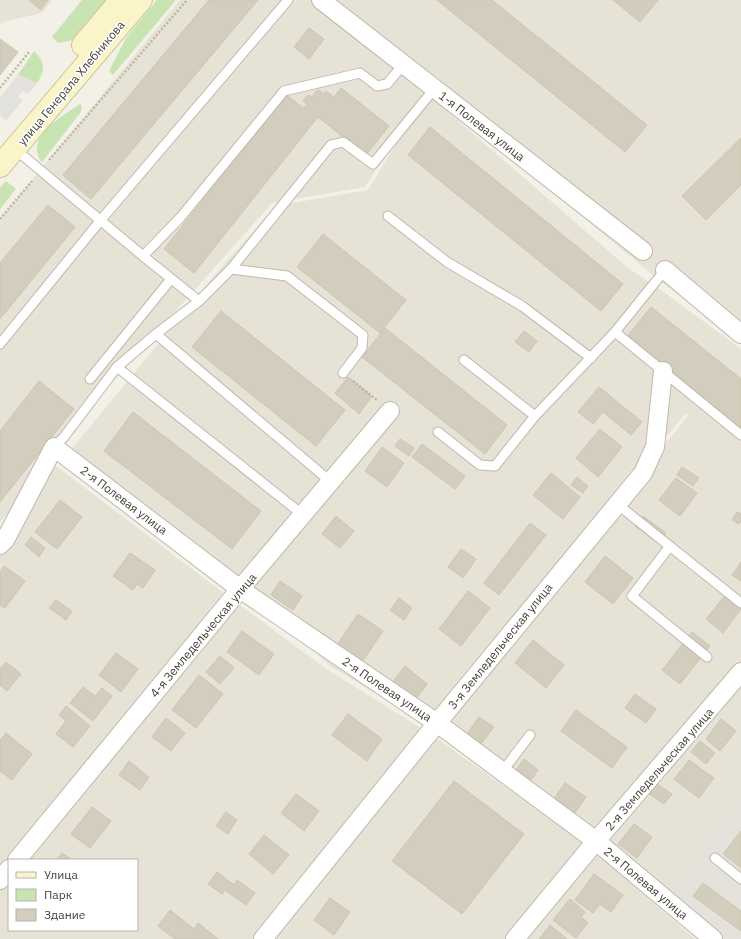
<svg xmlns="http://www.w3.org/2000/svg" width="741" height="939" viewBox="0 0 741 939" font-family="'IBM Plex Sans',sans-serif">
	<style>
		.residential { fill: #e6e2d6 }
		.industrial { fill: #e5e2dc }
		.green { fill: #c9e4b3 }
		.parking { fill: #e4e2df }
		.building { fill: #d3cdbe; stroke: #cdc5b1 }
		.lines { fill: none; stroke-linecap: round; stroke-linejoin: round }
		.lane-casing { stroke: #bdb9ab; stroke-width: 11 }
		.street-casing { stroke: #bdb9ab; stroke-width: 20 }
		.secondary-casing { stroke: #cfc69a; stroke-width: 24 }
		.path { stroke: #beb69d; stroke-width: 2.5; stroke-dasharray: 2 2; stroke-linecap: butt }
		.lane { stroke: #fff; stroke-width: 9 }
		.street { stroke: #fff; stroke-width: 18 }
		.secondary { stroke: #faf4c9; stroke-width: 22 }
		.labels { text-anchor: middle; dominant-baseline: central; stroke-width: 3; stroke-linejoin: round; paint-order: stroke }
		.street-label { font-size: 12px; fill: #454137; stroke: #fff }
	</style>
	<rect width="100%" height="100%" fill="#f2f0e7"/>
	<g class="residential">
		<polygon points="0,0 52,0 42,13 3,22 0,26"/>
		<polygon points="180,0 312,0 424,92 365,187 272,203 107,388 53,462 0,522 0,219"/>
		<polygon points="321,0 741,0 741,341 659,280"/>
		<polygon points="427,94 628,268 654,285 741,349 741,669 594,846 431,728 688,416 687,413 685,414 427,725 330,666 242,583 70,451 219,270 275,206 368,190"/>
		<polygon points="56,466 226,595 0,871 0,536"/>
		<polygon points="230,598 328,670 424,730 350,828 252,939 0,939 0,878 9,867 9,930 137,930 137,860 14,860"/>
		<polygon points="741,676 741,803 659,903 597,848"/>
		<polygon points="428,732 592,849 514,939 258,939"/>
		<polygon points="595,852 695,939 520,939"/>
	</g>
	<polygon class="industrial" points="741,803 741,939 701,939 659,903"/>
	<g class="green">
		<polygon points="82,0 107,0 75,38 69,41 58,43 52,37"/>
		<polygon points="157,0 176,0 113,75 109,71 126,38"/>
		<path d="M34,51c12,12 11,19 3,32l-19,-8z"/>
		<path d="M80,104l2,3 -1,5 -39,50c-19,-25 21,-46 38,-58z"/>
		<polygon points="6,181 16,189 0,209 0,188"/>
	</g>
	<polygon class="parking" points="18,75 37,83 28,94 22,91 18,96 23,100 6,121 0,115 0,97"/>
	<g class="building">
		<polygon points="29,0 48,0 41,10"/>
		<polygon points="209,0 258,0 91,199 63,175"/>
		<polygon points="437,0 492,0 647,125 625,152"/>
		<polygon points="613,0 658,0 640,22"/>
		<polygon points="309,28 324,39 309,59 294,47"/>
		<polygon points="0,39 18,52 0,75"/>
		<polygon points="341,88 389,126 366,155 318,117 194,273 164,249 287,95 303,108 307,104 303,101 308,95 312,97 318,89 324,94 326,91 334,97"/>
		<polygon points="430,127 623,284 601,311 408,155"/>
		<polygon points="741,138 741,185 706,220 682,196"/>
		<polygon points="48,205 75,227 0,319 0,263"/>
		<polygon points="323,234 406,300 380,333 297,267"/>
		<polygon points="651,307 741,379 741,430 626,338"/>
		<polygon points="221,311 345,410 316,446 192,347"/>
		<polygon points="385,328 507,425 485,454 362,357"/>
		<polygon points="524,331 537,341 529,352 515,342"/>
		<polygon points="348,377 372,396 359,414 335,393"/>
		<polygon points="39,381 74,409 0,502 0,431"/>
		<polygon points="599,387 642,422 631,435 603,412 593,424 578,412"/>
		<polygon points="133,412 261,511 232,549 104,451"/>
		<polygon points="600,429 622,447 598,477 576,458"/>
		<polygon points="400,439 414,448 409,456 395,446"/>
		<polygon points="422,444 465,476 455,489 412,457"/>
		<polygon points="382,447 404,463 387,487 365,471"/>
		<polygon points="682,467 699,478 693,486 677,475"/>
		<polygon points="551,473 580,497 563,519 533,495"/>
		<polygon points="577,477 588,486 583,493 571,485"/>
		<polygon points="676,478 697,493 680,516 659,500"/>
		<polygon points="60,500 82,517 57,549 35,532"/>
		<polygon points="737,512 741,514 741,521 739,524 732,520"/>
		<polygon points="336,516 354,531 340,548 322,534"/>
		<polygon points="643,516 666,533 658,543 635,526"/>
		<polygon points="530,523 546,535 499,595 484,583"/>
		<polygon points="31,537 45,548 39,557 25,545"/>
		<polygon points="461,549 476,559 463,578 448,567"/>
		<polygon points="130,553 155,570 143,588 137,584 133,590 113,576"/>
		<polygon points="605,556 633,578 613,604 585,582"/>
		<polygon points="741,562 741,581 732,575"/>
		<polygon points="4,566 25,581 5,608 0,605 0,572"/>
		<polygon points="280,581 302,596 293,610 271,595"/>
		<polygon points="468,591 490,608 461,646 439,629"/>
		<polygon points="726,594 741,606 741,609 723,633 706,619"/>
		<polygon points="399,598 412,608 404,620 390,610"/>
		<polygon points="56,600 72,611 66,620 49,608"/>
		<polygon points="358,614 383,631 362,662 337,645"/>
		<polygon points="242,631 274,654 259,675 227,652"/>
		<polygon points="692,632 710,646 680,684 662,670"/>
		<polygon points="533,640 564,665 546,688 515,663"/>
		<polygon points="116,653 138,669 121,692 99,675"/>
		<polygon points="220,656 234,668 220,684 206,672"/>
		<polygon points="6,662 21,674 7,691 0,685 0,669"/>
		<polygon points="405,666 427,684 415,700 392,683"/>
		<polygon points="199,675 223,694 196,728 172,710"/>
		<polygon points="83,687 95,696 102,688 112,696 93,721 70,703"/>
		<polygon points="635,694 656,709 646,723 625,708"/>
		<polygon points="66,706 90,726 73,747 56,734 66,721 59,715"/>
		<polygon points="576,710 627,747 612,768 561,731"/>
		<polygon points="348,714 382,739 367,761 332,735"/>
		<polygon points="479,717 494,727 478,748 464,738"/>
		<polygon points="166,718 185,733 171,751 152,737"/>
		<polygon points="721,719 736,731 720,751 706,739"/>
		<polygon points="6,733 32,754 12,780 0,771 0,740"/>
		<polygon points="700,741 715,753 706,764 691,752"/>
		<polygon points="524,759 538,770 528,784 514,773"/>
		<polygon points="689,760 714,778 699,798 674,779"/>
		<polygon points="129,761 149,777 140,790 119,775"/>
		<polygon points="454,781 524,834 462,914 392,861"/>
		<polygon points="653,781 672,794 664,804 645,791"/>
		<polygon points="565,783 586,797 572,817 551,803"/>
		<polygon points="296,794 319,811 304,831 281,813"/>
		<polygon points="92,807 111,821 90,848 71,834"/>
		<polygon points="226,812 237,820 228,834 216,826"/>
		<polygon points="634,824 652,837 637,858 618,844"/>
		<polygon points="741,831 741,868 723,854"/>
		<polygon points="264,835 289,855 273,874 249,854"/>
		<polygon points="62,853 72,860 56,860"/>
		<polygon points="217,872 234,885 237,880 255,893 246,905 225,890 222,894 208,884"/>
		<polygon points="594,874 623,895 611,912 600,904 593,913 575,900"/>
		<polygon points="703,883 741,911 741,931 693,896"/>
		<polygon points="330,898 350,912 334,935 314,920"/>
		<polygon points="570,899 585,912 581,917 588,923 576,938 553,920"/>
		<polygon points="170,910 194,929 198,923 218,939 175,939 158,926"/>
		<polygon points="550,925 567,939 539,939"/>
	</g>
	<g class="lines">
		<defs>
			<g id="lane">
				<polyline points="15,149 143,256 199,301"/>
				<polyline points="388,216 447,262 522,306 591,358"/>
				<polyline points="143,256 180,218 284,91 360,73 377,86 387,84 403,65"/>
				<polyline points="231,269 287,276 363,335 362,348 343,373"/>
				<polyline points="615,332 741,435"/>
				<polyline points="156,334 331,482"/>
				<polyline points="0,344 100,221 288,0"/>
				<polyline points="464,360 535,416 615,332 665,270"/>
				<polyline points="117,367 303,515"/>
				<polyline points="90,379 171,279"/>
				<polyline points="438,432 480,465 495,466 535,416"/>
				<polyline points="54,447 64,437 117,367 156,334 199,301 231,269 331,145 343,142 373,164 434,89"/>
				<polyline points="617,504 741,603"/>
				<polyline points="670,546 632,596 707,657"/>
				<polyline points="502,772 530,735"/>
				<polyline points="715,858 741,879"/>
			</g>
			<g id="street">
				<polyline points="321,0 643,251"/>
				<polyline points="665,270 741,334"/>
				<polyline points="0,545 5,540 54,447 240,589 437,723 596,841 713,939"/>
				<polyline points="17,860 240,589 390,411"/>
				<polyline points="0,880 9,869"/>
				<polyline points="263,939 437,723 643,473 655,447 663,371"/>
				<polyline points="515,939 596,841 741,672"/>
			</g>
			<g id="secondary">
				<polyline points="83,45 121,0"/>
				<polyline points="0,166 141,0"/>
			</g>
		</defs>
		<use href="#lane" class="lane-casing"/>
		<use href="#street" class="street-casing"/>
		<use href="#secondary" class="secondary-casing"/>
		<g class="path">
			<polyline points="0,88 29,52"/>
			<polyline points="49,160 187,0"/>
			<polyline points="0,219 32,181"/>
			<polyline points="353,381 377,400"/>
		</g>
		<use href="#lane" class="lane"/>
		<use href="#street" class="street"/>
		<use href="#secondary" class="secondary"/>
	</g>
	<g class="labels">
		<g class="street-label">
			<text transform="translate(71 83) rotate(-50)">улица Генерала Хлебникова</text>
			<text transform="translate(482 126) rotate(38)">1-я Полевая улица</text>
			<text transform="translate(124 500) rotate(37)">2-я Полевая улица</text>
			<text transform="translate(203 635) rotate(-50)">4-я Земледельческая улица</text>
			<text transform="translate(500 646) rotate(-51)">3-я Земледельческая улица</text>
			<text transform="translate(387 689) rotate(34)">2-я Полевая улица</text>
			<text transform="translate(659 769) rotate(-49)">2-я Земледельческая улица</text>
			<text transform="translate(646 883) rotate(40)">2-я Полевая улица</text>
		</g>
	</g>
	<rect x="8" y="859" width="130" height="72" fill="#ffffff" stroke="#b5b3af"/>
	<rect x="16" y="872" width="20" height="6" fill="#faf4c9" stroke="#b5b3af"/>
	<text x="44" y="879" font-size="12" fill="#454137">Улица</text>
	<rect x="16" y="889" width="20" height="12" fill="#c9e4b3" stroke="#b5b3af"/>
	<text x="44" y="899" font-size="12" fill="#454137">Парк</text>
	<rect x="16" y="909" width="20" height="12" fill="#d3cdbe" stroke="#b5b3af"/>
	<text x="44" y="919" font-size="12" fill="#454137">Здание</text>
</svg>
